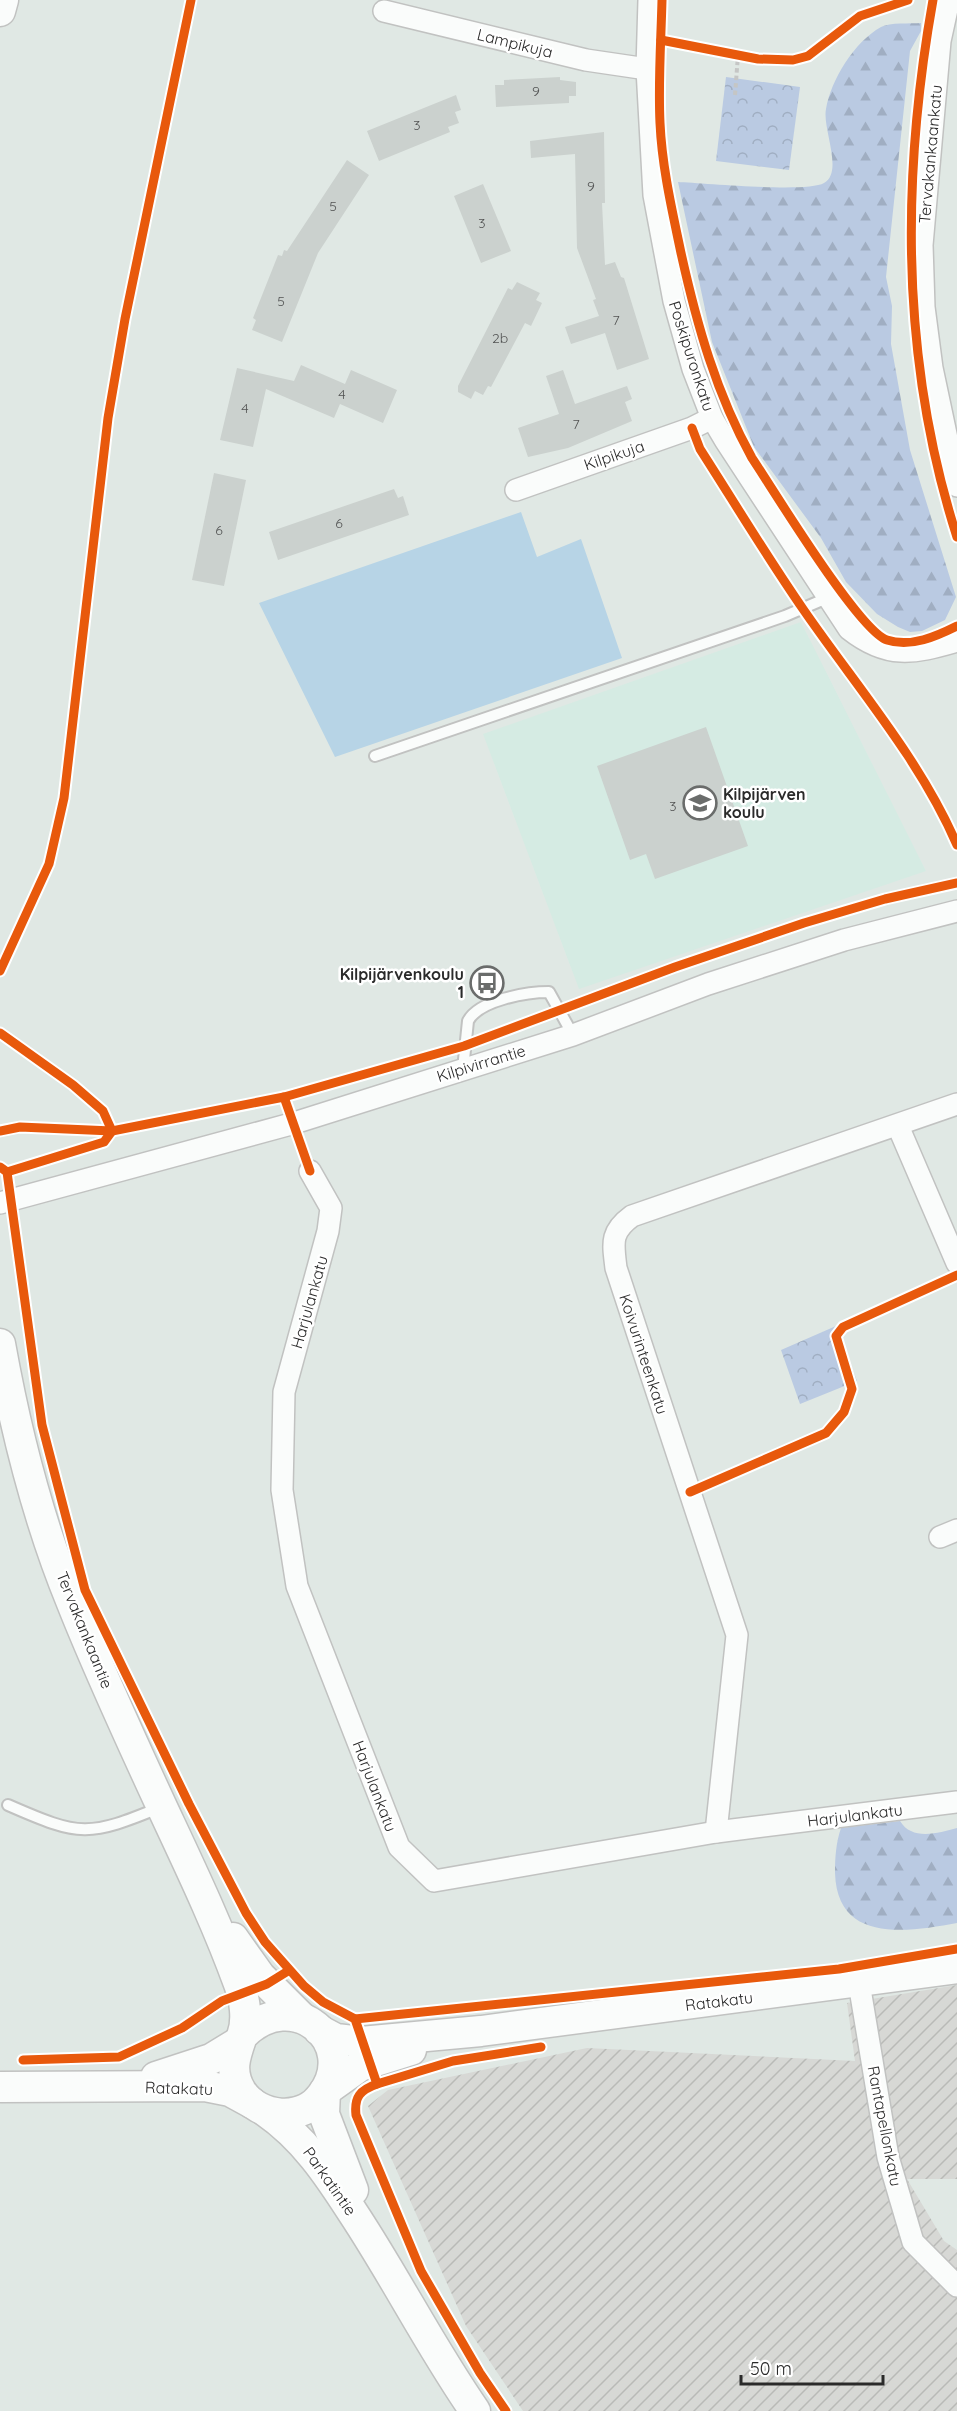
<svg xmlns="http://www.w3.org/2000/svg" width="957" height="2411" viewBox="0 0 957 2411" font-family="Quicksand,sans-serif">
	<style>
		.industrial { fill: url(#industrial-furrows) }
		.education { fill: #d5ebe3 }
		.forest { fill: url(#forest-firs) }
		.park { fill: url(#park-crowns) }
		.pitch { fill: #b7d4e6 }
		.building { fill: #cbd1ce }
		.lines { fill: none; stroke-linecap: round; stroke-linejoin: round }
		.lane-casing { stroke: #c1c2c1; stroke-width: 14 }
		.street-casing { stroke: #c1c2c1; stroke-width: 24 }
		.secondary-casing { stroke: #c1c2c1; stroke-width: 33 }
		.path { stroke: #c5c6c5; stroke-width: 4; stroke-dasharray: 4.5 3; stroke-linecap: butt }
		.lane { stroke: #fafcfb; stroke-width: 10 }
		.street { stroke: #fafcfb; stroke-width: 21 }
		.secondary { stroke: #fafcfb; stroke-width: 30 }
		.cycleway-casing { stroke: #fff; stroke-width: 13 }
		.cycleway { stroke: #e8590c; stroke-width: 9 }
		.labels { text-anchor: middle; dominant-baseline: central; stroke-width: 5; stroke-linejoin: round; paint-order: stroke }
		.number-label { font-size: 14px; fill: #535454 }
		.street-label { font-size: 16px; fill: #2a2a2a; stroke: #fff }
		.poi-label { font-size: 16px; font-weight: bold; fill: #2a2a2a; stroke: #fff; text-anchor: start }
	</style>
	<defs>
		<pattern id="industrial-furrows" width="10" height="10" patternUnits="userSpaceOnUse" patternTransform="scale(1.5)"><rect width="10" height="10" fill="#d7d8d5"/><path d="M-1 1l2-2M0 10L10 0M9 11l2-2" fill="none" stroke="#b9bab7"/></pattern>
		<pattern id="forest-firs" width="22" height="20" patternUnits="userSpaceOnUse" patternTransform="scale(1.5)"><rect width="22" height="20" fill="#bacae2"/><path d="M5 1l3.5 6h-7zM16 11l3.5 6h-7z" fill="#a0aec2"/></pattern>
		<pattern id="park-crowns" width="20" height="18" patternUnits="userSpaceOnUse" patternTransform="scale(1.5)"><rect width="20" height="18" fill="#bacae2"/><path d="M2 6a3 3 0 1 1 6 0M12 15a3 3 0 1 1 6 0" fill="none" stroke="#a0aec2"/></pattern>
	</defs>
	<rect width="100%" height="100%" fill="#e0e8e4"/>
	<polygon class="industrial" points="957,1985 957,2179 907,2179 944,2241 957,2250 957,2411 523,2411 466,2326 368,2106 388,2090 587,2048 855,2061 847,2003"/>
	<polygon class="education" points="801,622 926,871 579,989 483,734"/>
	<g class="forest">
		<path d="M921,23v8l-11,20 -24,226 6,29 -1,38 19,106 46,147 -11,23 -23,11 -12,1 -12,-5 -21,-13 -31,-32 -25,-44 -67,-91 -42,-105 -34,-160c25,1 129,11 146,1 20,-11 -2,-55 2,-74 5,-29 28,-67 55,-82 9,-5 29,-3 40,-4z"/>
		<path d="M900,1821c12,20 38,12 57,7v95c-49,9 -120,21 -122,-50 0,-16 1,-30 6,-45z"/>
	</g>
	<g class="park">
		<polygon points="726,77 800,87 789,170 716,161"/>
		<polygon points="836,1326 857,1381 800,1404 781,1350"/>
	</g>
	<polygon class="pitch" points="521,512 537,557 581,539 622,658 335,757 259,603"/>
	<g class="building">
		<polygon points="560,77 560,80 576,82 576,96 569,96 569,103 496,107 495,85 504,85 504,80"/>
		<polygon points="456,95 461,110 455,112 459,123 448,127 450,132 379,161 367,131"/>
		<polygon points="604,132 605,203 602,203 605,265 615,262 621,277 624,278 649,359 617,370 605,333 571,344 565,327 599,316 593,300 596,299 577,248 575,154 531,158 530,141"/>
		<polygon points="347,160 369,175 318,253 282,342 252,330 256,320 253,318 278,255 282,256 284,250 287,251"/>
		<polygon points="483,184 511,251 481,263 454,196"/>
		<polygon points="517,282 540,293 536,300 542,303 531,326 525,323 491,387 488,386 483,395 475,391 471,399 458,392 458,386 508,288 512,290"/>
		<polygon points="301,365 345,384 351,370 397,390 383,423 340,404 334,418 266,389 253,447 220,440 237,368 294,381"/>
		<polygon points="563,370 575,404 627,386 632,399 625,402 632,421 568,448 528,457 518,428 559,414 546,376"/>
		<polygon points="214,473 246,480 224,586 192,580"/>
		<polygon points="394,489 398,498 403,496 409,515 278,560 269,532"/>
		<polygon points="706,727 748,846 655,879 646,854 630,860 597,766"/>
	</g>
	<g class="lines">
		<defs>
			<g id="lane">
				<polyline points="375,756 785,616 827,598"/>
				<path d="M463,1069l5,-48c11,-21 59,-29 81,-29l24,43"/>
				<path d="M8,1805c73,32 80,32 153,2"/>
			</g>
			<g id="street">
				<path d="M649,0l-2,69 7,126 20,106 19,68 19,49 13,22 124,189c38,30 64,25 108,12"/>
				<polyline points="949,0 940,41 922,245 924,307 932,368 957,486"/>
				<polyline points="384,11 586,60 647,69"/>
				<polyline points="516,490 692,428 712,418"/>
				<polyline points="898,1126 957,1263"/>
				<polyline points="310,1171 331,1208 328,1231 284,1392 282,1490 297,1586 399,1847 434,1881 716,1832 957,1802"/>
				<polyline points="0,1203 291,1124 573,1035 708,984 844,940 957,911"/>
				<polyline points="940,1537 957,1530"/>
				<path d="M716,1832l21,-197 -121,-367c-3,-25 -6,-36 16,-52l325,-112"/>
				<polyline points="859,1983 888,2157 913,2242 957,2286"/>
			</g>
			<g id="secondary">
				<polyline points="0,11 3,0"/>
				<path d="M0,1344c16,89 37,174 72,259 27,68 58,135 89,202 28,60 56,118 78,179 6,15 9,37 3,52 -7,20 -13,35 -1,55 18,28 62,31 81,4 39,-52 -29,-111 -79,-60"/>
				<polyline points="233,1938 260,1976 302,2018"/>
				<polyline points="319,2030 336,2039 361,2042 481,2031 957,1968"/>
				<polyline points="156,2077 211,2059 239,2042"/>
				<polyline points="0,2087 205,2086 230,2091 252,2103"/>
				<path d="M265,2111c39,27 63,63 88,102 43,65 78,135 122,198"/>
				<polyline points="353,2190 324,2114 325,2091 360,2066 411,2050"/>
			</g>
		</defs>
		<use href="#lane" class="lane-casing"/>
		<use href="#street" class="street-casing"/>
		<use href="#secondary" class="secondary-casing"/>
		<polyline class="path" points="735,95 738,55"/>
		<use href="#lane" class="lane"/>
		<use href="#street" class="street"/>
		<use href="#secondary" class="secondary"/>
		<defs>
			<g id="cycleway">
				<path d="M662,0c-1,41 -4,82 -2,123 2,44 12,87 21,130 16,72 35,140 71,205 22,33 107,173 135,182 24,8 50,-4 70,-14"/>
				<path d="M933,0c-32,179 -32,363 24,537"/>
				<polyline points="661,40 758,59 793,60 808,56 860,16 908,0"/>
				<path d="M692,428l8,21c34,53 67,108 103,160 53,77 117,150 154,236"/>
				<polyline points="0,971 49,864 64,798 108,418 125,319 191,0"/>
				<polyline points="0,1033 73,1085 103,1111 112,1131 104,1142 7,1172"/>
				<polyline points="284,1097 310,1171"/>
				<polyline points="0,1131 20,1127 112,1131 284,1097 464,1046 675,967 804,923 885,899 957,883"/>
				<path d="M0,1167l7,5 35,253 43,165 104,214 57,109 19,29 39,44 19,16 32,17 22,65c-17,6 -23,13 -21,31l65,156 59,102 26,38"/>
				<polyline points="690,1492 826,1433 844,1412 852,1389 836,1336 843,1327 957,1275"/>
				<polyline points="355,2019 839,1969 957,1949"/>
				<polyline points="23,2060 119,2057 182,2028 222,2001 267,1984 288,1971"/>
				<polyline points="377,2084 453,2061 541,2047"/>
			</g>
		</defs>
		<use href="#cycleway" class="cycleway-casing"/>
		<use href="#cycleway" class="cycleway"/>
	</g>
	<defs>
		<symbol id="school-ring" viewBox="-11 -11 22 22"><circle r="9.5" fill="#fff" stroke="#6a6c6b" stroke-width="1.5"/><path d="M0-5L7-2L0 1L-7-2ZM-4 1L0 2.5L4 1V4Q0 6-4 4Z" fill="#6a6c6b"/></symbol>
		<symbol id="bus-ring" viewBox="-11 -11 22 22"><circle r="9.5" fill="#fff" stroke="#6a6c6b" stroke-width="1.5"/><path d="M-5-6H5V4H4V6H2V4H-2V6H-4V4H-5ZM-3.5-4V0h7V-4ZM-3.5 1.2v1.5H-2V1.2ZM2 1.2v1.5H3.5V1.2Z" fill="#6a6c6b"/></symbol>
	</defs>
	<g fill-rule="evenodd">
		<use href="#school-ring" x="681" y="784" width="38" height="38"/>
		<use href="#bus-ring" x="468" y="964" width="38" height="38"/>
	</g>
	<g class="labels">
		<g class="number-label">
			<text x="536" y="91">9</text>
			<text x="417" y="125">3</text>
			<text x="591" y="186">9</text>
			<text x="333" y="206">5</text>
			<text x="482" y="223">3</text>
			<text x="281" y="301">5</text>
			<text x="616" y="320">7</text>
			<text x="500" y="338">2b</text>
			<text x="342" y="394">4</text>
			<text x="245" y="408">4</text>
			<text x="576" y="424">7</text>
			<text x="339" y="523">6</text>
			<text x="219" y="530">6</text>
			<text x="673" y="806">3</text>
		</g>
		<g class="street-label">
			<text transform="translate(515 43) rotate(14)">Lampikuja</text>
			<text transform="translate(930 154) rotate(-85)">Tervakankaankatu</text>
			<text transform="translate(692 356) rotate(72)">Poskipuronkatu</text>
			<text transform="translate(614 455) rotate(-19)">Kilpikuja</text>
			<text transform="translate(481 1063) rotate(-17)">Kilpivirrantie</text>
			<text transform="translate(309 1302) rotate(-74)">Harjulankatu</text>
			<text transform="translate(644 1354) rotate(72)">Koivurinteenkatu</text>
			<text transform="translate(85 1630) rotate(68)">Tervakankaantie</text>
			<text transform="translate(375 1786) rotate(69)">Harjulankatu</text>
			<text transform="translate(855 1815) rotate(-7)">Harjulankatu</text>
			<text transform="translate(719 2001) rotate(-7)">Ratakatu</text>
			<text transform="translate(179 2088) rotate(2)">Ratakatu</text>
			<text transform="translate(885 2126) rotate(79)">Rantapellonkatu</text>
			<text transform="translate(330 2181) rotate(55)">Parkatintie</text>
		</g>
		<g class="poi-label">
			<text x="723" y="794">Kilpijärven<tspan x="723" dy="18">koulu</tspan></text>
			<text x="464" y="974" text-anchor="end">Kilpijärvenkoulu<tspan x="464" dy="18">1</tspan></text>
		</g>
	</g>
	<path d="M741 2375v9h142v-9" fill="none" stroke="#2a2a2a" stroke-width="3"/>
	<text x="750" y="2375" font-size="18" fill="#2a2a2a" stroke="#ffffff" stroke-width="4.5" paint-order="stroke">50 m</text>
</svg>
